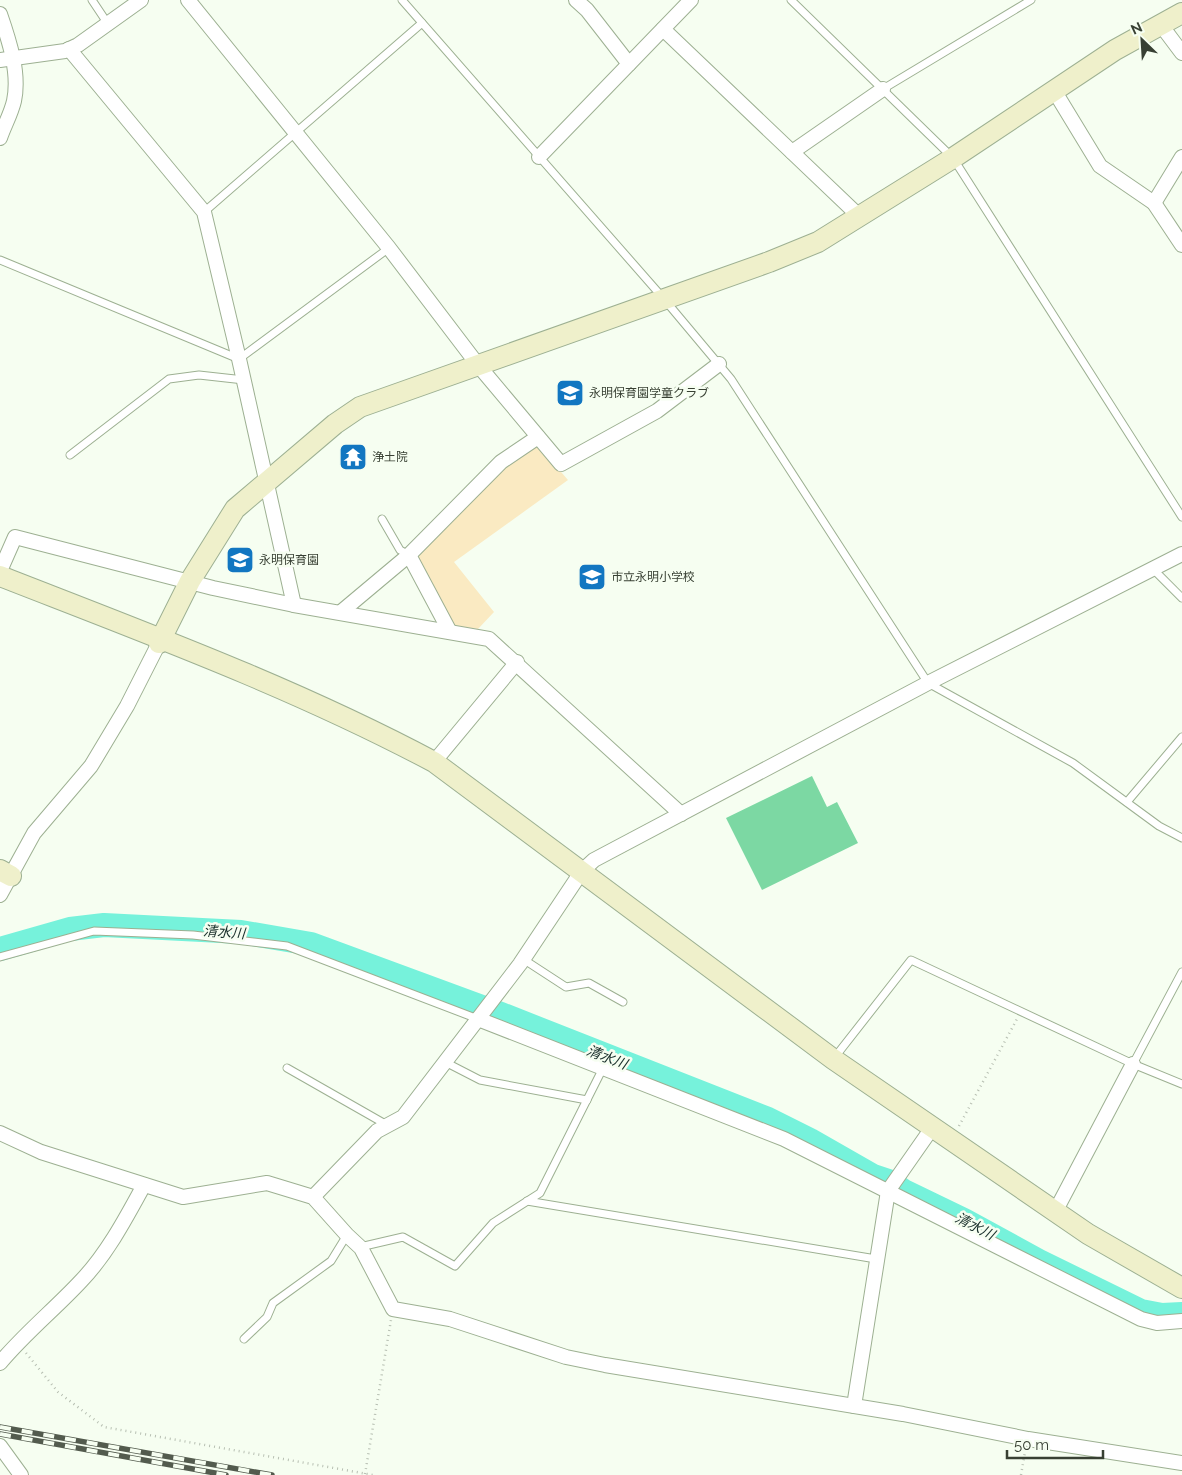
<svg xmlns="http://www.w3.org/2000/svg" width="1182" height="1475" viewBox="0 0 1182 1475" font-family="Raleway,'Noto Sans JP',sans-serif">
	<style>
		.green { fill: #faeac2 }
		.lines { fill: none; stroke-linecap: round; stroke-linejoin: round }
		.river { stroke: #76f2db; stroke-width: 24 }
		.building { fill: #7cd8a3 }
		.lane-casing { stroke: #9db092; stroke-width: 9 }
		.street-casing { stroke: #9db092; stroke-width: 16 }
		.secondary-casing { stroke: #9db092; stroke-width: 22 }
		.path { stroke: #b7bfb2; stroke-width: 2.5; stroke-dasharray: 1 4; stroke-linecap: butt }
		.lane { stroke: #fff; stroke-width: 7 }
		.street { stroke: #fff; stroke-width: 14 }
		.secondary { stroke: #eff0cb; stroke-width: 20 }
		.rail-casing { stroke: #535b4e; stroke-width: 5.5 }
		.rail { stroke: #f6fef1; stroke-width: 4; stroke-dasharray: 11; stroke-linecap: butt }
		.labels { text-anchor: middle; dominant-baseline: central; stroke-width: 5; stroke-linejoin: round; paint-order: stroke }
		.poi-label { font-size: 12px; fill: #384033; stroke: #f6fef1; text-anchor: start }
		.water-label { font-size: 14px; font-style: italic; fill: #182e2a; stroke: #f6fef1 }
	</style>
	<rect width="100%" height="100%" fill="#f6fef1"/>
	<polygon class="green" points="536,443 568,480 454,562 494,612 478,629 454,626 416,558 417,553 501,467"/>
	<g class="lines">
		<polyline class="river" points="0,949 70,929 104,925 241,932 311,944 501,1014 768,1119 810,1140 873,1176 891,1182 904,1191 964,1220 1039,1261 1141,1311 1162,1315 1182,1314"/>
	</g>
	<polygon class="building" points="812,776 827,807 837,802 858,843 762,890 726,818"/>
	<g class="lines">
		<defs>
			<g id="lane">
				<polyline points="92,0 108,24"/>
				<polyline points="402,0 664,299 731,379 928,683 1073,763 1159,826 1182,838"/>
				<polyline points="791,0 953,158 1182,517"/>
				<polyline points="883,89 1031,0"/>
				<polyline points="204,212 422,23"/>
				<polyline points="0,260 239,359 389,248"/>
				<polyline points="70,455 169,379 199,375 244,380"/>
				<polyline points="382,519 400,550 409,555"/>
				<polyline points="1153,569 1182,598"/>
				<polyline points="1127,802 1182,737"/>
				<polyline points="0,957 94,931 193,935 287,946 478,1019"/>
				<polyline points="523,959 566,987 589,983 623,1002"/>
				<polyline points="835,1057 911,960 1133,1064 1182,1084"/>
				<polyline points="445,1062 480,1080 587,1100"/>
				<polyline points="1133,1064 1182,972"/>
				<polyline points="287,1068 387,1125"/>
				<polyline points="527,1201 876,1259"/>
				<polyline points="360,1247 403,1237 455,1266 493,1223 540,1193 603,1068"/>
				<polyline points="244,1339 267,1317 273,1303 331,1261 347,1235"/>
			</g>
			<g id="street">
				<polyline points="188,0 389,248 478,365 561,464 657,411 719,364"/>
				<polyline points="576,0 587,10 629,64"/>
				<path d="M0,14c9,26 20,59 14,87 -3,13 -10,25 -14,37"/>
				<polyline points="1161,25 1182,53"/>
				<polyline points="663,29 859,216"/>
				<polyline points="69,49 204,212 239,359 294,605"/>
				<polyline points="0,60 65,51 78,45 141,0"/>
				<polyline points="1055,92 1100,166 1154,203 1182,245"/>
				<polyline points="792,152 883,89"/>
				<polyline points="539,157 691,0"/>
				<polyline points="1154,203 1182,157"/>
				<polyline points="409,555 450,632"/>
				<polyline points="0,571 15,537 213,588 294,605 489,639 681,814"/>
				<polyline points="341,612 409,555 501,462 538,437"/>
				<polyline points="434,762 517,662"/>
				<polyline points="0,895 34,833 91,766 127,706 159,643"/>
				<polyline points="478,1019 784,1139 1141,1319 1157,1323 1182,1321"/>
				<polyline points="0,1133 41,1152 183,1197 267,1183 313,1197 347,1235 361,1248 393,1309 450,1319 566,1357 605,1365 903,1414 1028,1439 1182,1463"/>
				<polyline points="313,1197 377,1131 403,1117 520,964 582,871 594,860 928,683 1182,554"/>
				<polyline points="1055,1212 1133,1064"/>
				<path d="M0,1363c25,-30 55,-54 81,-82 26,-27 45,-63 63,-96"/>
				<polyline points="854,1406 888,1191 932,1128"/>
				<polyline points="0,1446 21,1475"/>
			</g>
			<g id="secondary">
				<path d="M0,576c146,57 295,112 434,186l399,297 255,175 94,54"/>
				<polyline points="159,643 190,581 235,509 335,424 360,407 769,262 818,242 953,158 1115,50 1182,13"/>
				<polyline points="0,870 11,876"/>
			</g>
		</defs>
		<use href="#lane" class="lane-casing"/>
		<use href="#street" class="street-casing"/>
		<use href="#secondary" class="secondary-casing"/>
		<g class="path">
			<polyline points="959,1126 1017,1019"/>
			<polyline points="26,1353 58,1392 104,1427 373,1475"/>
			<polyline points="365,1474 391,1320"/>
			<polyline points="1021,1475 1025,1452"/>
		</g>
		<use href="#lane" class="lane"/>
		<use href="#street" class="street"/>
		<use href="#secondary" class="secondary"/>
		<defs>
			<g id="rail">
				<polyline points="0,1427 272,1475"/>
				<polyline points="0,1434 226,1475"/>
			</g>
		</defs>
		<use href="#rail" class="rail-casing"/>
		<use href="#rail" class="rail"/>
	</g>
	<defs>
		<symbol id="school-square" viewBox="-11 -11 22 22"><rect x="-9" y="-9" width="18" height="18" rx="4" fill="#1276c1" stroke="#f6fef1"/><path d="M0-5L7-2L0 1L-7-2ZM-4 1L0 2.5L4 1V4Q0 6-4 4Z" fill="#fff"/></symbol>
		<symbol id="temple-square" viewBox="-11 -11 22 22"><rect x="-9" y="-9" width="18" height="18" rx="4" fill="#1276c1" stroke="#f6fef1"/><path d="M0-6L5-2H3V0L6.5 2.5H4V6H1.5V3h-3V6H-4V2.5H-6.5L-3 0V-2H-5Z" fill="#fff"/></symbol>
	</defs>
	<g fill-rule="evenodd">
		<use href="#school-square" x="554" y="377" width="32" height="32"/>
		<use href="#temple-square" x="337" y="441" width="32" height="32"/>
		<use href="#school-square" x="224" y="544" width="32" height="32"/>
		<use href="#school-square" x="576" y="561" width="32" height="32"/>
	</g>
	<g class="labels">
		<g class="poi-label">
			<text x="589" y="393">永明保育園学童クラブ</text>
			<text x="372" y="457">浄土院</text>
			<text x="259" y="560">永明保育園</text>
			<text x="611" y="577">市立永明小学校</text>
		</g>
		<g class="water-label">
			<text transform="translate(224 932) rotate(4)">清水川</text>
			<text transform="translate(607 1057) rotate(21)">清水川</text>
			<text transform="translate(975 1226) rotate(27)">清水川</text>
		</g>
	</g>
	<g transform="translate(1142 40) rotate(335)" stroke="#f6fef1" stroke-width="4" paint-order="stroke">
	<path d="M0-4L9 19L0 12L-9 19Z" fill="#384033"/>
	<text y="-8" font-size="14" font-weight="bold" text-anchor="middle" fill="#384033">N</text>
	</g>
	<path d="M1007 1450v8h96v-8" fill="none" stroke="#384033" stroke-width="2.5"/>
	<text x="1014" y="1450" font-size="15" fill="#384033" stroke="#f6fef1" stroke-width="4" paint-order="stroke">50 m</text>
</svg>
